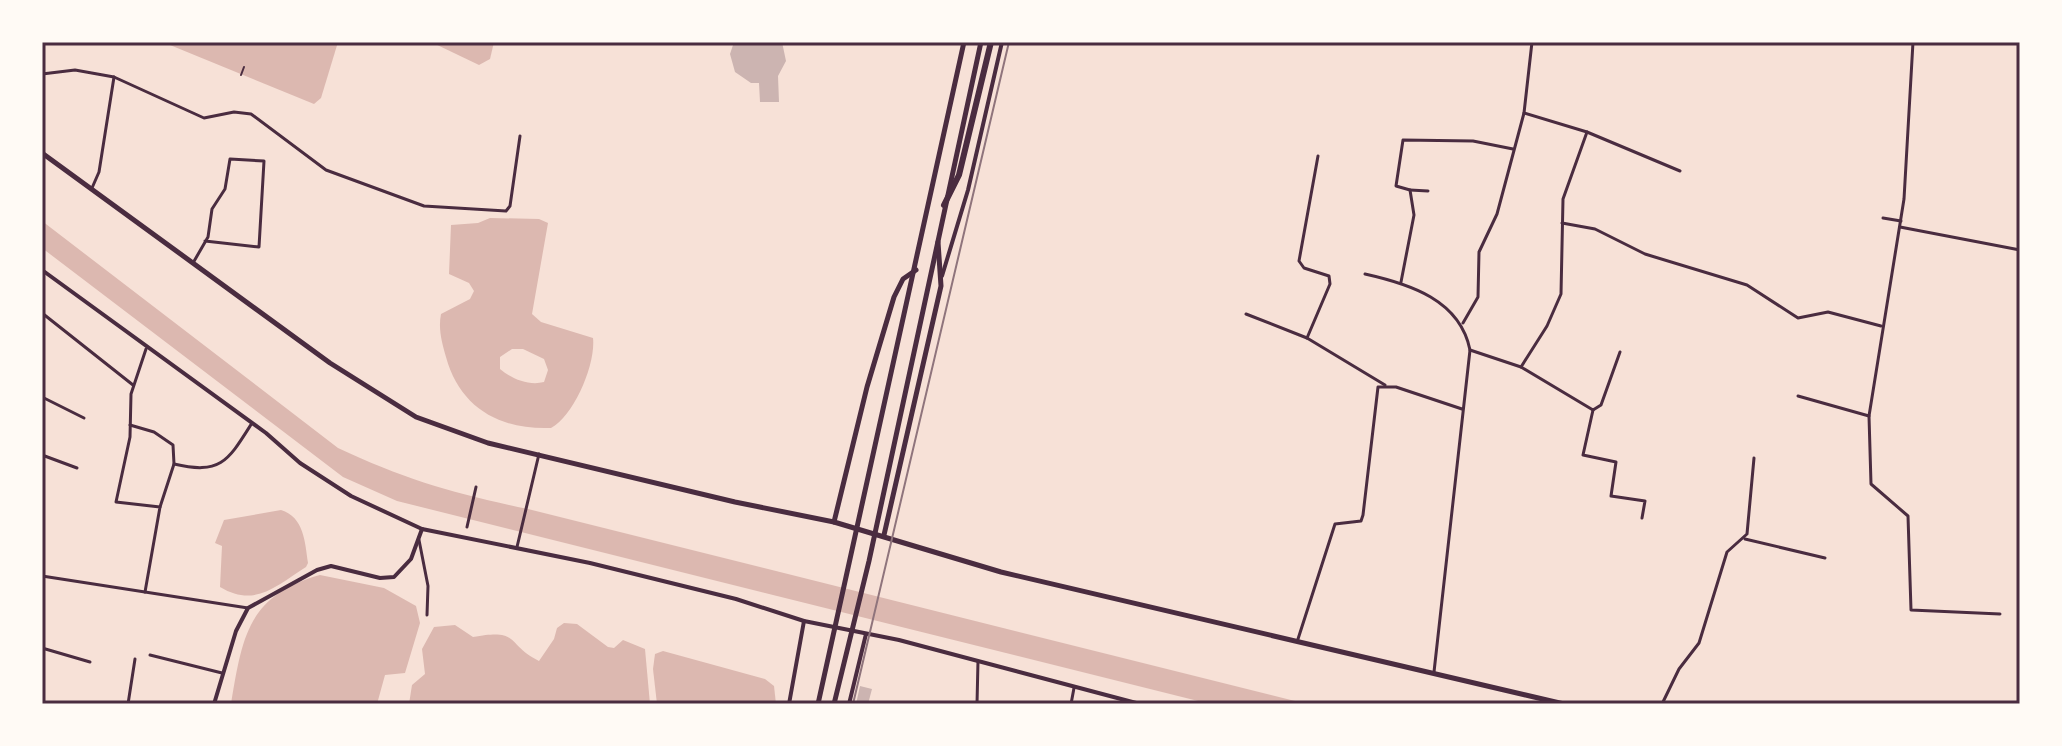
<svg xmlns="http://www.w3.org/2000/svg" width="2062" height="746" viewBox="0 0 2062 746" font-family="'DejaVu Sans',sans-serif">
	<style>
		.water { fill: #dcb8b0; fill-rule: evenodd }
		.building { fill: #ccb4b1 }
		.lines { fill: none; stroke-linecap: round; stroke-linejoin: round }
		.path { stroke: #4a2c40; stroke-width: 2 }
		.minor { stroke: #4a2c40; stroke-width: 3 }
		.tertiary { stroke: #4a2c40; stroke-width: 4 }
		.secondary { stroke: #4a2c40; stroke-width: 5 }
		.primary { stroke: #4a2c40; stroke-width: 5 }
		.motorway { stroke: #4a2c40; stroke-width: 6 }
		.rail { stroke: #8f747c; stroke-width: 2 }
		.neatline { fill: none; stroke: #4a2c40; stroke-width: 3 }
	</style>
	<rect width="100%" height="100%" fill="#f7e1d7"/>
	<g class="water">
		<polygon points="171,42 338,42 321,98 314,104 170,45"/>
		<polygon points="431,42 494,42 490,59 479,65"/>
		<path d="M490,218l49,1 9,4 -16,91 9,8 52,16c3,26 -19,78 -42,90 -51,2 -91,-20 -105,-71 -4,-14 -8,-28 -5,-43l29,-15 4,-8 -5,-8 -20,-9 2,-49 27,-2zM512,349h11l21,10 4,11 -4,12c-15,4 -32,-3 -44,-13v-12z"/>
		<path d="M42,221l296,227c68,32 118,46 190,61l779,195h-97l-813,-203 -54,-24 -301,-229z"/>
		<path d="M281,510c23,7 24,32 27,53l-2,4c-30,19 -51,41 -86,20l2,-41 -7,-3 9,-23z"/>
		<path d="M320,575l64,13 32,18 4,17 -15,50 -20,2 -8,29h-146c11,-65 16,-109 89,-129z"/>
		<path d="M564,623l13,1 31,23 6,1 9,-8 22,9 5,55h-241l3,-19 13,-11 -3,-25 12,-22 21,-2 18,12c48,-9 32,7 66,24l15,-22 3,-11z"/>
		<polygon points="663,651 765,679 774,686 776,704 657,704 653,669 655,654"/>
	</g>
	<g class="building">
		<polygon points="734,42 782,42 786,61 778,76 779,102 760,102 759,83 751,83 735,72 730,54"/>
		<polygon points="860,686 872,689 868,704 856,704"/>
	</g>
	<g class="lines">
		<polyline class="path" points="241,75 244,67"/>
		<g class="minor">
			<polyline points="1913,42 1904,199 1869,416 1871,484 1908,516 1911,610 2000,614"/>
			<polyline points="42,74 75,70 114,77 204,118 234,112 251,114 326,170 424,206 506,211 510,206 520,136"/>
			<polyline points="1524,113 1587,132 1680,171"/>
			<polyline points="92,188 99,172 114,77"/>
			<polyline points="1410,190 1428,191"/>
			<polyline points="1883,218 1901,221"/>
			<polyline points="1562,223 1595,229 1645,254 1747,285 1798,318 1828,312 1881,326"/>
			<polyline points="1900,227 2020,250"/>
			<polyline points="193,263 208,237 212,209 225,189 230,159 264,161 259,247 205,241"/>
			<path d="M1365,274c45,10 95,26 105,76l-36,322"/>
			<polyline points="1401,282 1414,215 1410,190 1396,186 1403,140 1473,141 1513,149"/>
			<polyline points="42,313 133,385"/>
			<polyline points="1246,314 1307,338 1385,385"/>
			<polyline points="1463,323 1478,297 1479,252 1497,214 1524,113 1532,42"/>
			<polyline points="1307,338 1330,284 1329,276 1304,268 1299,261 1318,156"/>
			<polyline points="1470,350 1521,367 1593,410 1601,405 1620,352"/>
			<polyline points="1521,367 1547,326 1561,294 1563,199 1587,132"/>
			<polyline points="1798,396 1869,416"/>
			<polyline points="42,397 84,418"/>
			<polyline points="1593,410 1583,455 1616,462 1611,496 1645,501 1642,518"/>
			<polyline points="130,425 154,432 173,445 174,464 160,507"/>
			<polyline points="42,455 77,468"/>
			<path d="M174,464c47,11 54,-3 78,-41"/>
			<polyline points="467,527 476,487"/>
			<polyline points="1745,539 1825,558"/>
			<polyline points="419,540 428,586 427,615"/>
			<polyline points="517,547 539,454"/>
			<polyline points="42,576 248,608"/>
			<polyline points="145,592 160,507 116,502 130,437 131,394 146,349"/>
			<polyline points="1298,639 1335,524 1361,521 1363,515 1378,387 1396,387 1462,409"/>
			<polyline points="42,648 90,662"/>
			<polyline points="150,655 222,673"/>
			<polyline points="128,704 135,659"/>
			<polyline points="977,704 978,661"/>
			<polyline points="1071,704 1074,688"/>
			<polyline points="1662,704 1679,669 1699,643 1727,552 1747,534 1754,458"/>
		</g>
		<g class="tertiary">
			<polyline points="42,270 266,433 300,463 351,496 422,529 590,563 736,599 804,621 899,640 1140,704"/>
			<polyline points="942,276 968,190 1002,42"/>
			<polyline points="214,704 236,631 248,608 317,570 331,566 380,578 394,577 411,559 422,529"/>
			<polyline points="789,704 804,621"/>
			<polyline points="849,704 866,634"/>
		</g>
		<polyline class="secondary" points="42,153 330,363 416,417 488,443 735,502 834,522"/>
		<g class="primary">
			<polyline points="916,270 903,279 894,297 867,387 834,522 1001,572 1564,704"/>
			<polyline points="884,535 941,286 938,242"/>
			<polyline points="818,704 964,42"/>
			<polyline points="834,704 869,561 981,42"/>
		</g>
		<polyline class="motorway" points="944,205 959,175 991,42"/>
		<polyline class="rail" points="853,704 1009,42"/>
	</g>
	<rect width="2062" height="746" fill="none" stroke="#fffaf5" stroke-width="88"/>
	<rect x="44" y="44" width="1974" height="658" class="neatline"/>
</svg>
